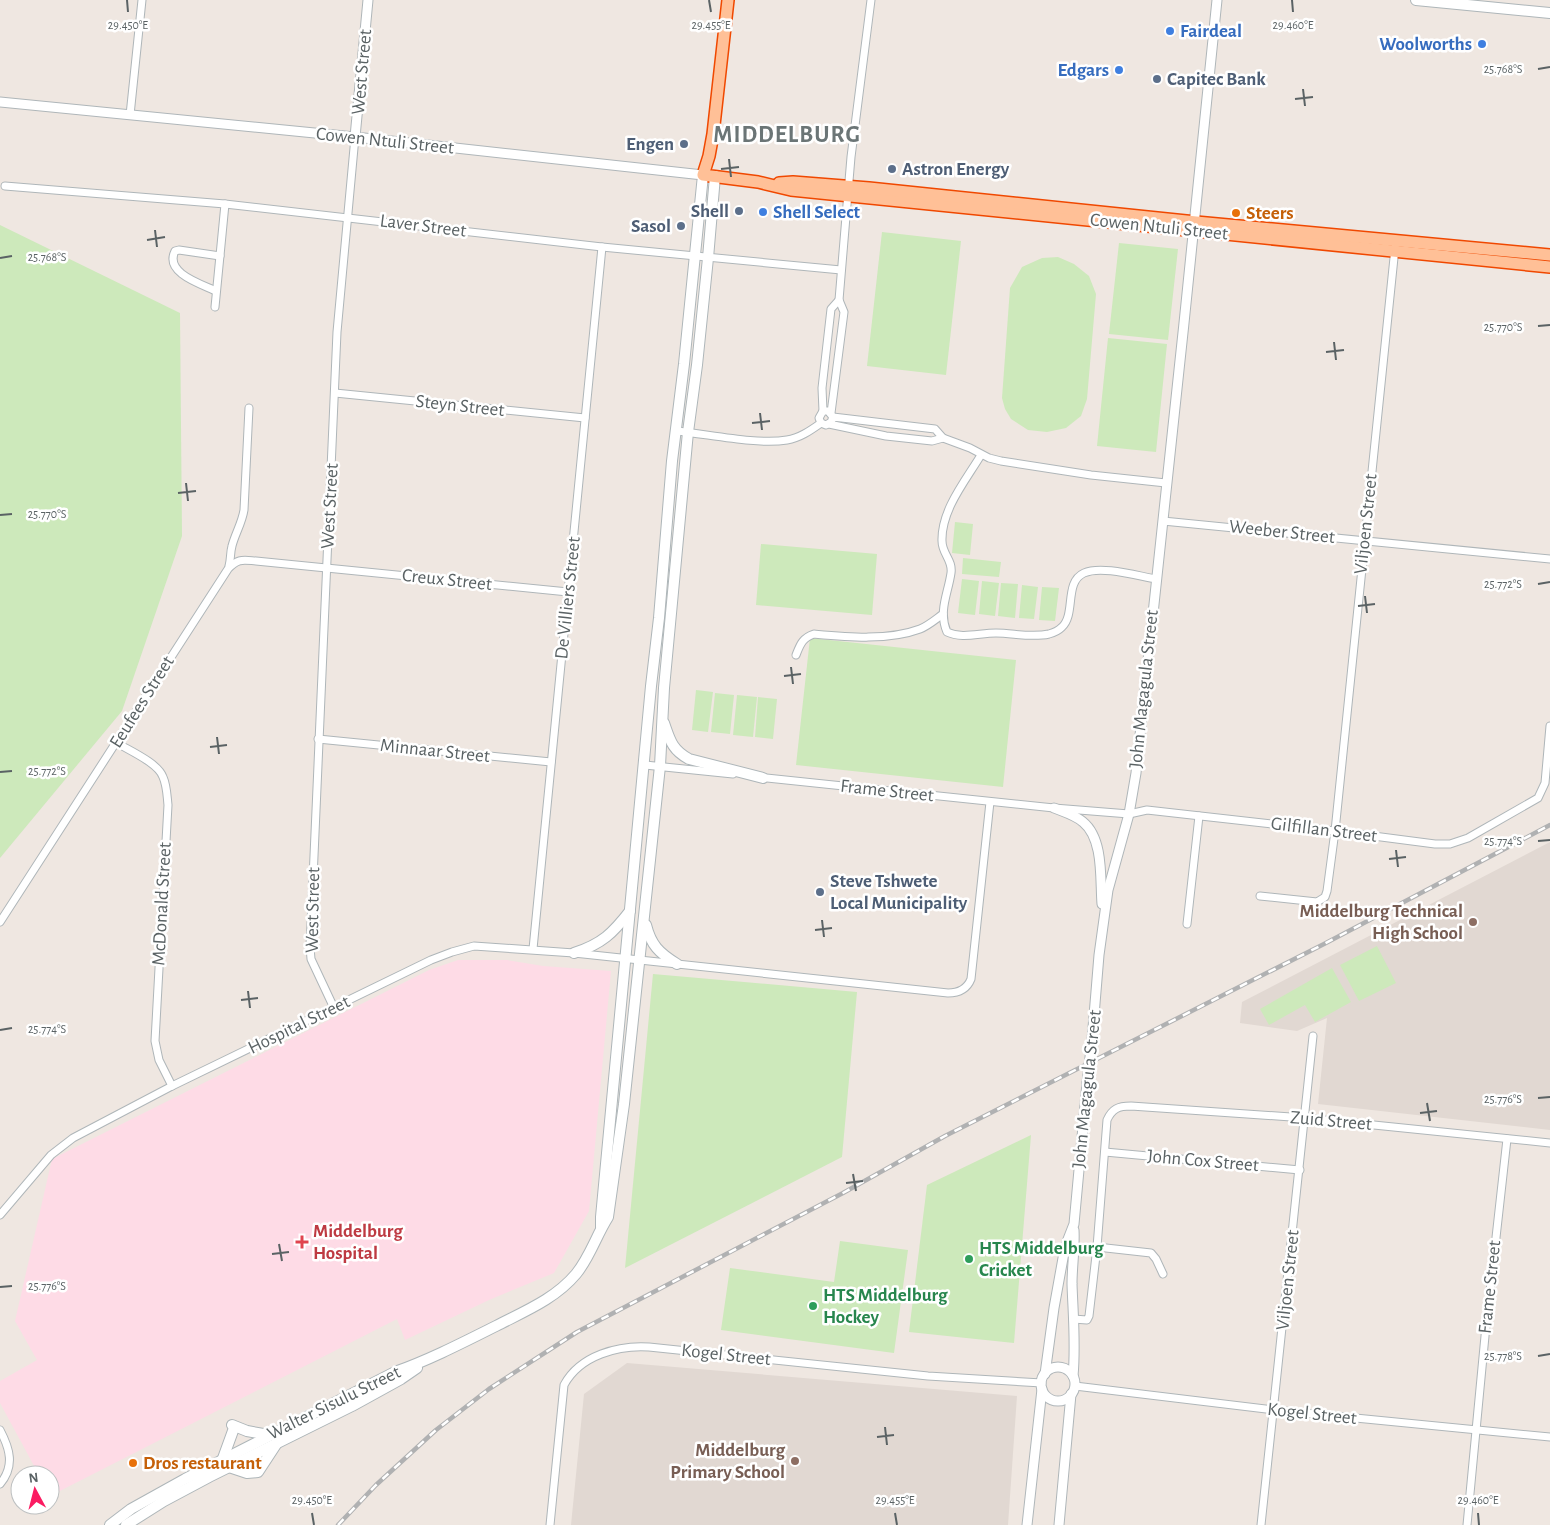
<svg xmlns="http://www.w3.org/2000/svg" width="1550" height="1525" viewBox="0 0 1550 1525" font-family="'Alegreya Sans',sans-serif">
	<style>
		.education { fill: #e1d8d2 }
		.medical { fill: #fedbe6 }
		.green { fill: #cde9bb }
		.lines { fill: none; stroke-linecap: round; stroke-linejoin: round }
		.minor-casing { stroke: #afb6b9; stroke-width: 9 }
		.tertiary-casing { stroke: #afb6b9; stroke-width: 11 }
		.secondary-casing { stroke: #aeb6b9; stroke-width: 12 }
		.trunk-casing { stroke: #f04800; stroke-width: 14 }
		.minor { stroke: #fff; stroke-width: 7 }
		.tertiary { stroke: #fff; stroke-width: 9 }
		.secondary { stroke: #fff; stroke-width: 10 }
		.trunk { stroke: #ffc097; stroke-width: 11 }
		.rail-casing { stroke: #b0b1b2; stroke-width: 4.5 }
		.rail { stroke: #fff; stroke-width: 2.5; stroke-dasharray: 8; stroke-linecap: butt }
		.tertiary-bridge-casing { stroke: #afb6b9; stroke-width: 11; stroke-linecap: butt }
		.tertiary-bridge { stroke: #fff; stroke-width: 9 }
		.ticks { fill: none; stroke: #5a6264; stroke-width: 2 }
		.shop-dot { fill: #3f7fe0; stroke: #fff; stroke-width: 2 }
		.service-dot { fill: #5c6f8a; stroke: #fff; stroke-width: 2 }
		.food-dot { fill: #e8710a; stroke: #fff; stroke-width: 2 }
		.education-dot { fill: #8d6e63; stroke: #fff; stroke-width: 2 }
		.health-dot { fill: #e0444e; stroke: #fff; stroke-width: 2 }
		.leisure-dot { fill: #2e9e5b; stroke: #fff; stroke-width: 2 }
		.labels { text-anchor: middle; dominant-baseline: central; stroke-width: 5; stroke-linejoin: round; paint-order: stroke }
		.shop-label { font-size: 19px; font-weight: bold; fill: #366cbe; stroke: #fff; text-anchor: start }
		.street-label { font-size: 19px; fill: #5a6264; stroke: #fff }
		.service-label { font-size: 19px; font-weight: bold; fill: #4e5e75; stroke: #fff; text-anchor: start }
		.food-label { font-size: 19px; font-weight: bold; fill: #c56008; stroke: #fff; text-anchor: start }
		.education-label { font-size: 19px; font-weight: bold; fill: #785e54; stroke: #fff; text-anchor: end }
		.health-label { font-size: 19px; font-weight: bold; fill: #be3a42; stroke: #fff; text-anchor: start }
		.leisure-label { font-size: 19px; font-weight: bold; fill: #27864d; stroke: #fff; text-anchor: start }
		.district-label { font-size: 24px; font-weight: bold; letter-spacing: 1px; fill: #6b7576; stroke: #fff }
		.ticks-label { font-size: 12px; text-anchor: middle; fill: #5a6264; stroke: #fff; stroke-width: 5; stroke-linejoin: round; paint-order: stroke }
	</style>
	<rect width="100%" height="100%" fill="#efe7e1"/>
	<g class="education">
		<polygon points="1550,842 1550,1130 1318,1104 1327,1018 1297,1031 1240,1023 1242,1002"/>
		<polygon points="627,1363 1017,1396 1008,1525 571,1525 584,1394"/>
	</g>
	<polygon class="medical" points="458,960 507,960 543,966 611,971 589,1211 554,1273 489,1300 405,1340 397,1319 50,1496 50,1475 39,1475 0,1403 0,1381 37,1360 15,1321 52,1159 429,970"/>
	<g class="green">
		<polygon points="0,225 180,313 182,536 122,711 0,858"/>
		<polygon points="882,232 961,241 946,375 867,366"/>
		<polygon points="1119,243 1178,249 1168,340 1109,334"/>
		<polygon points="1058,257 1074,264 1089,276 1096,294 1087,399 1081,416 1066,428 1047,432 1028,430 1011,419 1005,409 1002,398 1010,288 1022,267 1042,258"/>
		<polygon points="1108,338 1167,344 1156,452 1097,446"/>
		<polygon points="955,522 973,524 970,555 952,553"/>
		<polygon points="761,544 877,554 872,615 756,605"/>
		<polygon points="963,558 1001,562 999,577 962,574"/>
		<polygon points="962,579 979,581 975,615 958,613"/>
		<polygon points="982,581 999,583 995,616 979,614"/>
		<polygon points="1001,583 1018,584 1015,618 998,616"/>
		<polygon points="1022,585 1038,587 1034,619 1019,618"/>
		<polygon points="1042,587 1059,588 1055,621 1039,620"/>
		<polygon points="810,638 1016,660 1003,787 796,765"/>
		<polygon points="696,690 713,692 708,732 692,730"/>
		<polygon points="715,693 734,695 730,734 711,732"/>
		<polygon points="737,695 757,697 753,737 733,735"/>
		<polygon points="758,697 777,699 773,739 755,737"/>
		<polygon points="1377,946 1396,983 1359,1001 1340,965"/>
		<polygon points="1332,968 1351,1002 1315,1022 1305,1005 1269,1025 1260,1009"/>
		<polygon points="653,974 857,992 842,1157 625,1268"/>
		<polygon points="1031,1135 1014,1343 909,1332 927,1185"/>
		<polygon points="840,1241 908,1250 894,1353 721,1330 730,1268 834,1282"/>
	</g>
	<g class="lines">
		<defs>
			<g id="minor">
				<polyline points="130,115 142,0"/>
				<polyline points="5,186 225,204 602,247 841,270"/>
				<path d="M216,291c-15,-7 -52,-18 -41,-40l4,-1 41,6"/>
				<polyline points="215,307 225,204"/>
				<polyline points="335,393 585,418"/>
				<polyline points="823,411 822,388 831,309 839,300"/>
				<polyline points="831,413 844,312 839,300 851,157 871,0"/>
				<polyline points="833,417 831,422 826,425 821,423 819,418 823,411 828,411 833,417 935,429 943,438"/>
				<polyline points="829,424 886,436 932,441 943,438 970,448 989,458 1001,461 1091,475 1166,483"/>
				<path d="M676,431c32,3 81,14 111,9 13,-2 24,-10 34,-17"/>
				<path d="M981,455c-15,25 -40,55 -39,86 0,13 11,19 9,32 -3,21 -13,38 -4,59 15,7 32,1 49,1 17,0 35,5 53,1 4,-1 10,-4 13,-7 14,-13 2,-45 22,-54 17,-8 54,3 72,6"/>
				<polyline points="1163,521 1550,559"/>
				<path d="M229,566c2,-7 1,-13 3,-20 3,-12 10,-23 12,-36l5,-102"/>
				<path d="M796,655c4,-10 6,-17 18,-21 33,3 74,7 106,-5 8,-3 16,-10 23,-15"/>
				<polyline points="318,739 551,762"/>
				<path d="M117,743c13,8 41,20 46,34 4,9 4,19 5,28l-13,236 4,19 13,26"/>
				<polyline points="645,765 733,774"/>
				<polyline points="758,777 1054,808 1129,814 1147,810 1335,831 1435,844 1450,844 1468,838 1538,798 1545,783 1550,726"/>
				<polyline points="1260,896 1317,902 1325,897 1327,891 1335,831 1395,248"/>
				<path d="M0,922l228,-353c10,-11 15,-9 28,-8l312,31"/>
				<polyline points="1187,924 1199,816"/>
				<polyline points="533,949 602,247"/>
				<polyline points="334,1008 311,959 310,947 337,332 355,137"/>
				<polyline points="1105,1152 1300,1170"/>
				<path d="M0,1215l51,-60 22,-17 99,-52 259,-126 21,-8 22,-6 100,7 374,40c11,0 19,-4 23,-14l19,-177"/>
				<polyline points="1097,1247 1151,1253 1156,1259 1163,1274"/>
				<path d="M1073,1319l14,1 2,-4 8,-69 10,-127c5,-11 11,-14 24,-14l174,12 245,25"/>
				<polyline points="1075,1386 1274,1410 1550,1437"/>
				<path d="M0,1430c10,19 15,36 0,54"/>
				<path d="M550,1525l14,-140c16,-30 55,-40 85,-38l279,29 114,7"/>
				<polyline points="1261,1525 1313,1036"/>
				<polyline points="1467,1525 1485,1336 1507,1139"/>
			</g>
			<g id="tertiary">
				<polyline points="0,102 355,137 703,175"/>
				<polyline points="355,137 368,0"/>
				<path d="M1054,808c10,4 21,7 29,14 21,17 17,58 19,82"/>
				<path d="M1092,1040l7,-85 9,-65 21,-76 7,-41c27,-258 56,-515 81,-773"/>
				<circle cx="1058" cy="1384" r="17"/>
				<polyline points="1045,1374 1054,1308 1065,1247 1074,1224 1087,1083"/>
				<path d="M1073,1376c3,-31 0,-62 -1,-92 0,-18 3,-36 2,-54"/>
				<polyline points="1027,1525 1042,1389"/>
				<polyline points="1059,1525 1071,1394"/>
			</g>
			<g id="secondary">
				<polyline points="1416,0 1550,13"/>
				<path d="M664,723c6,17 8,27 25,36l74,19"/>
				<path d="M646,925c5,20 13,28 31,39"/>
				<path d="M574,953c28,-9 39,-20 56,-42"/>
				<polyline points="601,1227 601,1217 651,686 659,618 672,461 684,364 703,175"/>
				<polyline points="232,1425 247,1431 269,1435"/>
				<polyline points="222,1461 234,1428"/>
				<polyline points="229,1467 247,1473 258,1472 277,1443"/>
				<path d="M110,1525l21,-16 54,-30 210,-107c36,-13 67,-29 101,-46 29,-15 59,-27 80,-52 14,-17 20,-38 32,-57l16,-113 36,-338 4,-78 24,-256 9,-67 11,-107 7,-82"/>
				<polyline points="126,1525 164,1501 209,1477 352,1406 401,1379 417,1368"/>
			</g>
			<g id="trunk">
				<polyline points="728,0 713,134 709,156 703,175 758,182 791,190 1550,267"/>
				<polyline points="779,183 793,182 869,188 1196,222 1550,255"/>
			</g>
		</defs>
		<use href="#minor" class="minor-casing"/>
		<use href="#tertiary" class="tertiary-casing"/>
		<use href="#secondary" class="secondary-casing"/>
		<use href="#trunk" class="trunk-casing"/>
		<use href="#minor" class="minor"/>
		<use href="#tertiary" class="tertiary"/>
		<use href="#secondary" class="secondary"/>
		<use href="#trunk" class="trunk"/>
		<defs>
			<polyline id="rail" points="338,1525 376,1485 436,1430 489,1389 577,1332 843,1193 945,1136 1324,944 1550,825"/>
		</defs>
		<use href="#rail" class="rail-casing"/>
		<use href="#rail" class="rail"/>
		<defs>
			<polyline id="tertiary-bridge" points="1087,1083 1092,1040"/>
		</defs>
		<use href="#tertiary-bridge" class="tertiary-bridge-casing"/>
		<use href="#tertiary-bridge" class="tertiary-bridge"/>
	</g>
	<path class="ticks" d="M127,0l1,12M709,0l2,12M1292,0l1,12M1538,69l12,-2M1303,89l2,17M1295,99l18,-2M729,159l2,18M721,169l18,-2M155,230l2,17M147,240l18,-3M0,258l12,-2M1538,326l12,-1M1334,342l2,18M1326,352l18,-2M760,413l2,17M752,423l18,-2M186,483l2,18M178,493l18,-2M0,515l12,-1M1538,584l12,-2M1365,596l2,17M1358,606l17,-2M791,667l2,17M784,676l17,-2M217,737l2,17M210,747l17,-2M0,772l12,-1M1538,841l12,-1M1396,850l2,17M1389,859l17,-2M822,920l2,17M815,930l17,-2M248,991l2,17M241,1000l17,-2M0,1030l12,-2M1538,1098l12,-1M1427,1103l3,18M1420,1113l17,-2M853,1174l3,17M846,1183l17,-2M279,1244l3,17M272,1254l17,-2M0,1287l12,-1M1538,1356l12,-2M885,1427l2,18M877,1437l17,-2M312,1513l2,12M895,1513l2,12M1478,1513l1,12"/>
	<g class="shop-dot">
		<circle cx="1170" cy="31" r="5"/>
		<circle cx="1482" cy="44" r="5"/>
		<circle cx="1119" cy="70" r="5"/>
		<circle cx="763" cy="212" r="5"/>
	</g>
	<g class="service-dot">
		<circle cx="1157" cy="79" r="5"/>
		<circle cx="684" cy="144" r="5"/>
		<circle cx="892" cy="169" r="5"/>
		<circle cx="739" cy="211" r="5"/>
		<circle cx="681" cy="226" r="5"/>
		<circle cx="820" cy="892" r="5"/>
	</g>
	<g class="food-dot">
		<circle cx="1236" cy="213" r="5"/>
		<circle cx="133" cy="1463" r="5"/>
	</g>
	<g class="education-dot">
		<circle cx="1473" cy="922" r="5"/>
		<circle cx="795" cy="1461" r="5"/>
	</g>
	<path class="health-dot" d="M299.5 1234.5h5v5h5v5h-5v5h-5v-5h-5v-5h5z"/>
	<g class="leisure-dot">
		<circle cx="969" cy="1259" r="5"/>
		<circle cx="813" cy="1306" r="5"/>
	</g>
	<g class="labels">
		<g class="shop-label">
			<text x="1180" y="31">Fairdeal</text>
			<text x="1472" y="44" text-anchor="end">Woolworths</text>
			<text x="1109" y="70" text-anchor="end">Edgars</text>
			<text x="773" y="212">Shell Select</text>
		</g>
		<g class="street-label">
			<text transform="translate(362 72) rotate(-85)">West Street</text>
			<text transform="translate(385 141) rotate(6)">Cowen Ntuli Street</text>
			<text transform="translate(423 226) rotate(7)">Laver Street</text>
			<text transform="translate(1159 227) rotate(6)">Cowen Ntuli Street</text>
			<text transform="translate(460 406) rotate(6)">Steyn Street</text>
			<text transform="translate(330 506) rotate(-87)">West Street</text>
			<text transform="translate(1366 524) rotate(-84)">Viljoen Street</text>
			<text transform="translate(1282 532) rotate(6)">Weeber Street</text>
			<text transform="translate(447 580) rotate(6)">Creux Street</text>
			<text transform="translate(568 598) rotate(-84)">De Villiers Street</text>
			<text transform="translate(1144 689) rotate(-84)">John Magagula Street</text>
			<text transform="translate(142 702) rotate(-58)">Eeufees Street</text>
			<text transform="translate(435 751) rotate(6)">Minnaar Street</text>
			<text transform="translate(887 791) rotate(6)">Frame Street</text>
			<text transform="translate(1324 830) rotate(7)">Gilfillan Street</text>
			<text transform="translate(162 904) rotate(-87)">McDonald Street</text>
			<text transform="translate(313 910) rotate(-89)">West Street</text>
			<text transform="translate(299 1025) rotate(-26)">Hospital Street</text>
			<text transform="translate(1087 1089) rotate(-84)">John Magagula Street</text>
			<text transform="translate(1331 1121) rotate(5)">Zuid Street</text>
			<text transform="translate(1203 1161) rotate(5)">John Cox Street</text>
			<text transform="translate(1288 1280) rotate(-84)">Viljoen Street</text>
			<text transform="translate(1490 1287) rotate(-84)">Frame Street</text>
			<text transform="translate(726 1355) rotate(6)">Kogel Street</text>
			<text transform="translate(334 1403) rotate(-26)">Walter Sisulu Street</text>
			<text transform="translate(1312 1414) rotate(6)">Kogel Street</text>
		</g>
		<g class="service-label">
			<text x="1167" y="79">Capitec Bank</text>
			<text x="674" y="144" text-anchor="end">Engen</text>
			<text x="902" y="169">Astron Energy</text>
			<text x="729" y="211" text-anchor="end">Shell</text>
			<text x="671" y="226" text-anchor="end">Sasol</text>
			<text x="830" y="881">Steve Tshwete<tspan x="830" dy="22">Local Municipality</tspan></text>
		</g>
		<g class="food-label">
			<text x="1246" y="213">Steers</text>
			<text x="143" y="1463">Dros restaurant</text>
		</g>
		<g class="education-label">
			<text x="1463" y="911">Middelburg Technical<tspan x="1463" dy="22">High School</tspan></text>
			<text x="785" y="1450">Middelburg<tspan x="785" dy="22">Primary School</tspan></text>
		</g>
		<g class="health-label">
			<text x="313" y="1231">Middelburg<tspan x="313" dy="22">Hospital</tspan></text>
		</g>
		<g class="leisure-label">
			<text x="979" y="1248">HTS Middelburg<tspan x="979" dy="22">Cricket</tspan></text>
			<text x="823" y="1295">HTS Middelburg<tspan x="823" dy="22">Hockey</tspan></text>
		</g>
		<g class="district-label">
			<text x="787" y="135">MIDDELBURG</text>
		</g>
	</g>
	<g class="ticks-label">
		<text x="128" y="29">29.450°E</text>
		<text x="711" y="29">29.455°E</text>
		<text x="1293" y="29">29.460°E</text>
		<text x="1503" y="73">25.768°S</text>
		<text x="47" y="261">25.768°S</text>
		<text x="1503" y="331">25.770°S</text>
		<text x="47" y="518">25.770°S</text>
		<text x="1503" y="588">25.772°S</text>
		<text x="47" y="775">25.772°S</text>
		<text x="1503" y="845">25.774°S</text>
		<text x="47" y="1033">25.774°S</text>
		<text x="1503" y="1103">25.776°S</text>
		<text x="47" y="1290">25.776°S</text>
		<text x="1503" y="1360">25.778°S</text>
		<text x="312" y="1504">29.450°E</text>
		<text x="895" y="1504">29.455°E</text>
		<text x="1478" y="1504">29.460°E</text>
	</g>
	<g transform="translate(35 1490) rotate(353)"><circle r="24" fill="#ffffff" stroke="#bdc0c1"/>
	<path d="M0-4L9 19L0 12L-9 19Z" fill="#fb1b61"/>
	<text y="-8" font-size="14" font-weight="bold" text-anchor="middle" fill="#5a6264">N</text>
	</g>
</svg>
